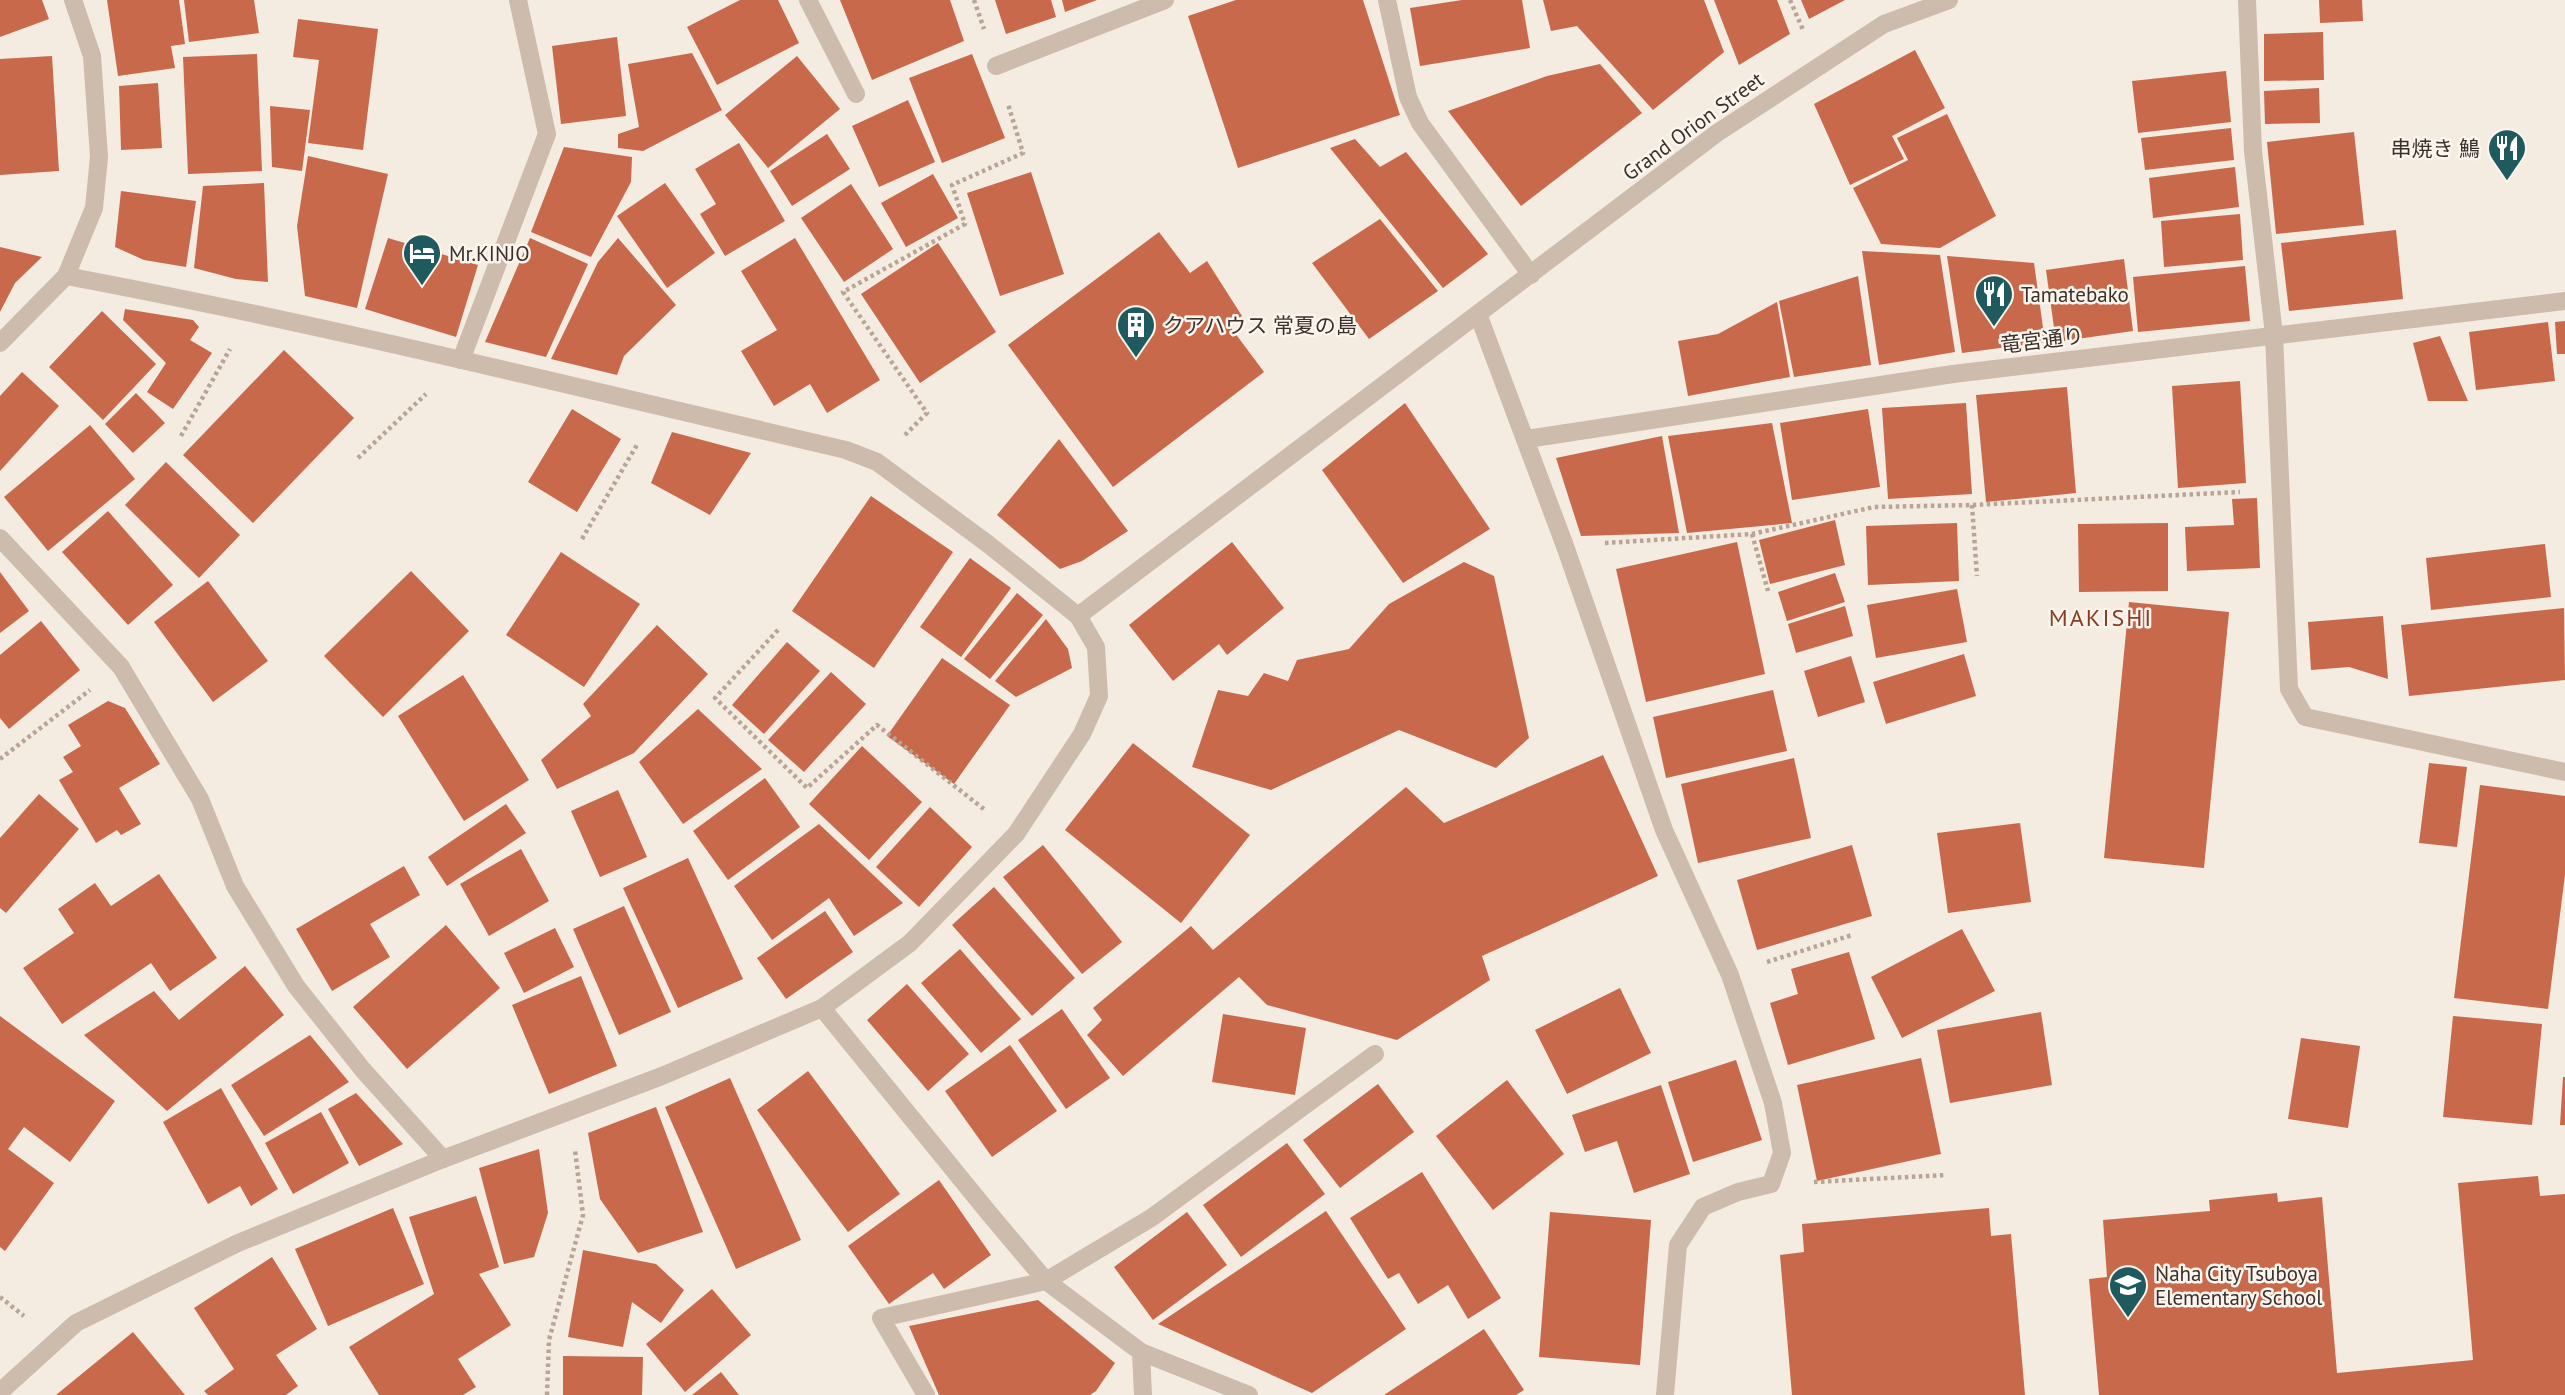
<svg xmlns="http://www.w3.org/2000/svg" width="2565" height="1395" viewBox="0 0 2565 1395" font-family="'PT Sans','Noto Sans JP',sans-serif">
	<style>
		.building { fill: #c8694b }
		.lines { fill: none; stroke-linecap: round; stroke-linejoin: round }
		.path { stroke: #b9a596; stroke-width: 4.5; stroke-dasharray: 3.5 3.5; stroke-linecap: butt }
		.service { stroke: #cdbbac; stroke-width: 18 }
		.minor { stroke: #cdbbac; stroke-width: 18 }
		.tertiary { stroke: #cdbbac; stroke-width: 18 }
		.labels { text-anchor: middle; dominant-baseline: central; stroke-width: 5; stroke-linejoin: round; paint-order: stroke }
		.street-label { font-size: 21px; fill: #3b302b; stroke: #fbf5ee }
		.poi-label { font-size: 21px; fill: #3b302b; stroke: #fbf5ee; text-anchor: start }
		.quarter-label { font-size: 24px; letter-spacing: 2px; fill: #8c3b22; stroke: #fbf5ee }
	</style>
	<rect width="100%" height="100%" fill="#f4ebe1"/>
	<g class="building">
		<polygon points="0,0 42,0 49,19 0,37"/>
		<polygon points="107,0 179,0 185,44 171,46 175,68 118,76"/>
		<polygon points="184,0 254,0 259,33 189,42"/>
		<polygon points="740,0 778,0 799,43 717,85 687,27"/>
		<polygon points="840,0 950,0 964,41 872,80"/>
		<polygon points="995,0 1051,0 1056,17 1006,34"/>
		<polygon points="1062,0 1097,0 1065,12"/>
		<polygon points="1236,0 1363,0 1400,115 1238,168 1188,16"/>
		<polygon points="1462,0 1522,0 1530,48 1420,66 1410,8"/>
		<polygon points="1543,0 1704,0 1724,52 1653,110 1577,26 1551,31"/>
		<polygon points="1714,0 1777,0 1790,34 1739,65"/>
		<polygon points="1801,0 1845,0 1809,19"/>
		<polygon points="2319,0 2362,0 2363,21 2320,23"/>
		<polygon points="298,19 378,29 363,150 308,143 319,60 293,57"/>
		<polygon points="2323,32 2324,80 2264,81 2264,34"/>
		<polygon points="617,37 626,116 561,124 552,46"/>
		<polygon points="1915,50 1945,108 1892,136 1904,159 1850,185 1814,104"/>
		<polygon points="692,53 722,110 643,151 618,148 618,134 639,127 628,64"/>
		<polygon points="257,54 262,171 188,174 183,57"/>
		<polygon points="972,54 1005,138 942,163 909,78"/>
		<polygon points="52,56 59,171 0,175 0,59"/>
		<polygon points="797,56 840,109 768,168 725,115"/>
		<polygon points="1600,64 1642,113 1521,206 1448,111 1547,76"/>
		<polygon points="2226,71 2231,122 2138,133 2132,81"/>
		<polygon points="158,83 162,148 121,150 119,86"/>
		<polygon points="2319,88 2320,123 2265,124 2264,91"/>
		<polygon points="908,100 935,162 879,187 852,126"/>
		<polygon points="270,106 310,110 302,171 272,167"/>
		<polygon points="1947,114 1996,216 1940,248 1881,244 1853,188 1908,160 1897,138"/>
		<polygon points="2231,128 2234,160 2145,170 2141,138"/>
		<polygon points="2354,132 2364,225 2276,234 2267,142"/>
		<polygon points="827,134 850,169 792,206 770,171"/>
		<polygon points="1355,139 1380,167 1406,152 1488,254 1443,288 1330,148"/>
		<polygon points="739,143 785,221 725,256 700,214 716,204 695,169"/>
		<polygon points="564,147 632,157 631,182 591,257 531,232"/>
		<polygon points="308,156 388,174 357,308 305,296 297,226"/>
		<polygon points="2235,167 2239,207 2153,218 2149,178"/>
		<polygon points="1031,172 1064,274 1000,296 967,193"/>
		<polygon points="933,174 958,218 906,247 881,203"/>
		<polygon points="264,183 268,282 236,279 194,268 203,186"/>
		<polygon points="665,183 715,253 667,288 617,216"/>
		<polygon points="851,184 893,249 844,282 801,218"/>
		<polygon points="121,191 196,201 186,267 144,260 115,247"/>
		<polygon points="2240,214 2243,260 2164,267 2161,221"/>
		<polygon points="1380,219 1438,291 1369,339 1312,263"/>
		<polygon points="2396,230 2403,299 2289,311 2281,243"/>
		<polygon points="1159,232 1190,273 1207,261 1242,316 1229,325 1264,372 1113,487 1008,345"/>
		<polygon points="388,238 478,265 456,337 365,309"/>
		<polygon points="530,238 588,264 546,357 485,342"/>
		<polygon points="618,238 676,305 624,356 617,375 551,359 598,262"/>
		<polygon points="795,238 880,380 827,413 810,384 774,406 741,351 777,330 741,271"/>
		<polygon points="938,243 996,332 920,383 861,294"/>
		<polygon points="0,247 42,257 15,283 0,312"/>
		<polygon points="1862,251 1940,255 1955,352 1879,365"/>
		<polygon points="1947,256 2034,263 2045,342 1962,353"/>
		<polygon points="2124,259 2133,331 2056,342 2046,270"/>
		<polygon points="2245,266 2250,321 2138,332 2133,277"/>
		<polygon points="1858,276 1871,365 1794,377 1779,301"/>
		<polygon points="1777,302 1790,377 1688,396 1678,341 1718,334"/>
		<polygon points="125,309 193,320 199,327 190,340 212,353 173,409 147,392 166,363 123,320"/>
		<polygon points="102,311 156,364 103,420 49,367"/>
		<polygon points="2565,321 2565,354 2557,354 2555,322"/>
		<polygon points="2548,322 2555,381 2476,390 2469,332"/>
		<polygon points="2440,336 2468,401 2428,401 2413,343"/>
		<polygon points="284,350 354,418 253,523 183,455"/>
		<polygon points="22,372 59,406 0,471 0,396"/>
		<polygon points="2240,381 2246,483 2178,488 2172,386"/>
		<polygon points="2067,387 2076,493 1986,502 1976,395"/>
		<polygon points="136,393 165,423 133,453 105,424"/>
		<polygon points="1405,403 1490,529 1403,583 1322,470"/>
		<polygon points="1966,403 1972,494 1888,499 1882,408"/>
		<polygon points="572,409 621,439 577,512 528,482"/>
		<polygon points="1868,409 1880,487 1792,500 1780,423"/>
		<polygon points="1772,423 1792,523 1687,533 1668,436"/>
		<polygon points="90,425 135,479 48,551 4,497"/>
		<polygon points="672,432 751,453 710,515 651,483"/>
		<polygon points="1662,436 1679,533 1581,536 1556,458"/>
		<polygon points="1059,439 1128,531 1082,561 1060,569 997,515"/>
		<polygon points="166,462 240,535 199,578 125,505"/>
		<polygon points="871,496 953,552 874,668 792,611"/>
		<polygon points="2257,498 2260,568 2187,571 2185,527 2234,525 2232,499"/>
		<polygon points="108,511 173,585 128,625 62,552"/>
		<polygon points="1835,520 1845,565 1770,584 1759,540"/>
		<polygon points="1957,523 1959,581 1868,585 1866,526"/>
		<polygon points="2168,523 2168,591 2079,592 2078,524"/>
		<polygon points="1232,542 1284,608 1227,655 1219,644 1173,681 1129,625"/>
		<polygon points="1737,542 1765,674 1646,702 1616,569"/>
		<polygon points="2545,544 2551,597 2431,610 2426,558"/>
		<polygon points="561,552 640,604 584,687 506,635"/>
		<polygon points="970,558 1011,588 961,657 920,627"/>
		<polygon points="1464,562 1494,576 1529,738 1496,768 1399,730 1271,790 1192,767 1218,690 1248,696 1264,673 1288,681 1297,660 1349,649 1389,604"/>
		<polygon points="411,571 469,631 383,717 324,656"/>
		<polygon points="0,572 29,611 0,633"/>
		<polygon points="1835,573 1845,602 1787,621 1778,592"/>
		<polygon points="208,581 268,661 213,702 154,622"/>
		<polygon points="1957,589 1967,642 1876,658 1867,605"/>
		<polygon points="1017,593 1043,615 990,679 964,659"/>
		<polygon points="2129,602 2229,612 2204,868 2104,858"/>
		<polygon points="1845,606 1853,636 1796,653 1788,624"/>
		<polygon points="2564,608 2565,680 2409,696 2401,625"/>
		<polygon points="2383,616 2388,679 2349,667 2311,670 2308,622"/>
		<polygon points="1046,619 1068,649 1072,668 1016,697 995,681"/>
		<polygon points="41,621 80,670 9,729 0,718 0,655"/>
		<polygon points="657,625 708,674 634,753 557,789 541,760 591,716 583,704"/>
		<polygon points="787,642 820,671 764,734 732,705"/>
		<polygon points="1964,654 1976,696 1886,724 1873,682"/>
		<polygon points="1851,656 1865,702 1818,717 1804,671"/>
		<polygon points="942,658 1010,705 954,784 887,736"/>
		<polygon points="831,672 866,704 804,772 768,740"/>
		<polygon points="463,675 529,780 464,821 398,716"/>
		<polygon points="1773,690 1787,751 1666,778 1653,717"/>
		<polygon points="108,701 125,708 160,764 119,788 141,824 121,835 117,830 96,843 59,780 73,772 63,757 81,746 68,725"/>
		<polygon points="698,709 762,769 683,824 639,762"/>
		<polygon points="1133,743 1250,835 1181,923 1065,830"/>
		<polygon points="862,746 922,802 869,860 809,804"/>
		<polygon points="1603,755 1658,876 1482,956 1490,980 1397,1040 1267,1005 1239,977 1123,1076 1087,1035 1102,1020 1093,1008 1191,926 1213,950 1406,787 1444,823"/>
		<polygon points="1794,758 1811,838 1698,863 1681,784"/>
		<polygon points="2429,763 2467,767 2457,847 2419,843"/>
		<polygon points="765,778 800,827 728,880 693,831"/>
		<polygon points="2480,785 2565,796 2565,875 2548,1009 2454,998"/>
		<polygon points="618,790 647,857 600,877 571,811"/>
		<polygon points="39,794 79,829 6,913 0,908 0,838"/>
		<polygon points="506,804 526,833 447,886 428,857"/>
		<polygon points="930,807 972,847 919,907 876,867"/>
		<polygon points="2020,823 2031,902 1948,913 1937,833"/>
		<polygon points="819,824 903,903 854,936 829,898 772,940 734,886"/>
		<polygon points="1043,845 1122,942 1082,974 1003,877"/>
		<polygon points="1852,845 1872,916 1757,950 1737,880"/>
		<polygon points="521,849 549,901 489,936 460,884"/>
		<polygon points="688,858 743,979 678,1008 623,888"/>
		<polygon points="404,866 420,895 370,924 390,957 332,991 296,929"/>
		<polygon points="159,874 217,958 170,991 151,963 62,1024 23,968 74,933 58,909 95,883 111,906"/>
		<polygon points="994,887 1075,978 1032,1016 952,925"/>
		<polygon points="624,906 671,1012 619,1035 573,929"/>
		<polygon points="825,911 853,952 786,999 757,958"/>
		<polygon points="446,925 500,988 407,1069 353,1007"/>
		<polygon points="555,928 574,967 524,993 504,953"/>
		<polygon points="1962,929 1995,991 1902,1038 1871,977"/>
		<polygon points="960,949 1021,1019 981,1053 921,983"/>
		<polygon points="1849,952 1875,1039 1788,1065 1770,1003 1798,994 1791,969"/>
		<polygon points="245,966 284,1015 167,1111 84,1035 154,991 179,1020"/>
		<polygon points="581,976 617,1066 549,1094 512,1005"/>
		<polygon points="907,984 969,1054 928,1091 867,1020"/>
		<polygon points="1620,988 1651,1053 1567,1094 1535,1030"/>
		<polygon points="1062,1009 1110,1078 1066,1109 1018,1040"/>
		<polygon points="2041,1012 2052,1085 1950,1103 1937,1030"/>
		<polygon points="1223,1014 1306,1028 1295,1095 1212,1082"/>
		<polygon points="0,1016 115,1101 70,1162 24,1127 8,1149 54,1183 5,1251 0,1247"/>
		<polygon points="2453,1016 2542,1024 2532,1125 2443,1117"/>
		<polygon points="310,1035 349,1082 264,1136 231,1085"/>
		<polygon points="2301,1038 2360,1046 2348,1128 2288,1119"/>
		<polygon points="1010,1045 1057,1111 992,1157 945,1091"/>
		<polygon points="1921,1058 1941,1154 1817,1181 1797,1085"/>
		<polygon points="1736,1060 1762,1140 1693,1162 1668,1082"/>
		<polygon points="808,1071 900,1194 848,1232 757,1110"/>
		<polygon points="2563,1077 2565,1077 2565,1125 2560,1125"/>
		<polygon points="730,1078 801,1240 736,1269 665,1107"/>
		<polygon points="1507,1080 1564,1154 1493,1210 1436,1136"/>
		<polygon points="1378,1084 1414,1132 1340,1188 1303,1140"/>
		<polygon points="1661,1085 1690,1174 1634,1193 1617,1141 1585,1152 1572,1115"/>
		<polygon points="221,1088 278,1189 251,1206 240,1186 208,1204 163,1122"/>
		<polygon points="356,1093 403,1144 359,1166 328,1109"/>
		<polygon points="656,1107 703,1232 638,1253 600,1199 588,1133"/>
		<polygon points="321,1112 349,1163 293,1194 265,1143"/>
		<polygon points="1287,1143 1325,1194 1241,1257 1203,1205"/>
		<polygon points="539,1149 548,1213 534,1257 504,1264 479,1168"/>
		<polygon points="1422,1172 1501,1298 1468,1319 1448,1285 1418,1304 1399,1273 1388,1279 1350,1218"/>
		<polygon points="2538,1176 2540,1196 2565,1194 2565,1395 2099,1395 2089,1279 2107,1277 2103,1220 2210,1211 2209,1200 2277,1193 2278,1202 2322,1197 2337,1373 2473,1360 2458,1183"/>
		<polygon points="939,1180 991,1255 944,1289 933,1273 889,1304 848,1246"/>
		<polygon points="476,1196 499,1267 479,1274 511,1325 458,1359 476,1387 463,1395 379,1395 349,1347 434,1294 409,1217"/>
		<polygon points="393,1208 424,1284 328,1326 295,1249"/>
		<polygon points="1989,1208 1991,1236 2011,1234 2025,1395 1792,1395 1780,1255 1804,1252 1802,1224"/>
		<polygon points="1326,1211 1406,1329 1312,1393 1158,1324"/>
		<polygon points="1187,1212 1227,1265 1153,1320 1114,1267"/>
		<polygon points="1550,1212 1651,1220 1640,1365 1539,1357"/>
		<polygon points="583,1250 656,1264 684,1290 661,1323 632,1302 623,1347 568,1337"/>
		<polygon points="272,1257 317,1329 276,1355 298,1386 286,1395 208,1395 204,1391 234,1369 194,1308"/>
		<polygon points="712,1289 751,1335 685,1392 646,1344"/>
		<polygon points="1038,1300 1115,1363 1096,1391 1090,1395 939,1395 909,1326"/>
		<polygon points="1484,1329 1524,1390 1516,1395 1384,1395"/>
		<polygon points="133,1332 185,1395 56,1395"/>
		<polygon points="563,1356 643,1357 642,1395 563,1395"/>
		<polygon points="721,1372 739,1395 692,1395"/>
	</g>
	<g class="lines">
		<g class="path">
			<polyline points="974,0 984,29"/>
			<polyline points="1790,0 1803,30"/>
			<polyline points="905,435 927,413 843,292 965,224 952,185 1023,153 1008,104"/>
			<polyline points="181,436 230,349"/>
			<polyline points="358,458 426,394"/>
			<polyline points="1972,505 1977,576"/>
			<polyline points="1752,534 1768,591"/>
			<polyline points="582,539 638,443"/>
			<polyline points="1605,543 1752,534 1874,507 1972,505 2240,492"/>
			<polyline points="778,630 715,698 807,788 877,725 985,810"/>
			<polyline points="0,759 90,690"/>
			<polyline points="1767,962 1852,935"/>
			<polyline points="1814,1182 1946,1175"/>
			<polyline points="0,1297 24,1316"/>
			<polyline points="547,1395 549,1340 583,1215 575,1150"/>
		</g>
		<g class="service">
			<polyline points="808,0 856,94"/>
			<polyline points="461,360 547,134 518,0"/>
			<polyline points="0,538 121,667 200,799 235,886 296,986 363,1070 443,1159"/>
		</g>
		<g class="minor">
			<polyline points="1387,0 1408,97 1420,123 1531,275"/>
			<polyline points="2247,0 2253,151 2274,335 2289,689 2305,717 2565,772"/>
			<polyline points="996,66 1165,0"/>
			<polyline points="1478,314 1565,546 1664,830 1730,975 1773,1103 1782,1153 1771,1184 1738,1192 1703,1207 1678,1245 1665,1395"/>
			<polyline points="0,343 66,276 94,208 99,157 92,56 73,0"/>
			<polyline points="1527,439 1953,374 2565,301"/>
			<polyline points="822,1008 988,1212 1046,1281 1141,1352 1143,1395"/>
			<polyline points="1141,1352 1249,1395"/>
			<path d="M0,1392l76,-69 162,-80 205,-84 219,-83 160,-68 88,-65 106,-109 66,-100 17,-38 -3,-49 -18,-31 -90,-72 -111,-82 -31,-12c-259,-60 -518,-125 -780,-174"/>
			<polyline points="926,1395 881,1318 1046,1281 1151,1218 1375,1054"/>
		</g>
		<polyline class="tertiary" points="1078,616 1717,133 1884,24 1949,0"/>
	</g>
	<defs>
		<symbol id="restaurant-pin" viewBox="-11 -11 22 30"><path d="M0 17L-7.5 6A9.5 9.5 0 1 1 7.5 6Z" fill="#1f5a5e" stroke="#fbf5ee"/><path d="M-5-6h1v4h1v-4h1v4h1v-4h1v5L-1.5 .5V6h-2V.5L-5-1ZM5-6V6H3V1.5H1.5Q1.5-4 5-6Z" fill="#fff"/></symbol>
		<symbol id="hotel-pin" viewBox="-11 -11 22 30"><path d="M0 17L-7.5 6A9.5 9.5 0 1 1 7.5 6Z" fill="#1f5a5e" stroke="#fbf5ee"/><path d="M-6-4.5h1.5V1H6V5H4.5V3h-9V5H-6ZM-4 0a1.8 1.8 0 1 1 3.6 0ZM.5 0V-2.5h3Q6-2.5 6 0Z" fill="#fff"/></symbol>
		<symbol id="building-pin" viewBox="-11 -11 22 30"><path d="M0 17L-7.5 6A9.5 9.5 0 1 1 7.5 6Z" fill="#1f5a5e" stroke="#fbf5ee"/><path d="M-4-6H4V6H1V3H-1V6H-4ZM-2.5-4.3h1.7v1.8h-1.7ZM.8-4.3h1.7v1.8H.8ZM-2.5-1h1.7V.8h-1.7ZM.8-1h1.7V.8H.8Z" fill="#fff"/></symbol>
		<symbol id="school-pin" viewBox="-11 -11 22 30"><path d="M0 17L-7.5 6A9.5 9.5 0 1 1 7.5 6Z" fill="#1f5a5e" stroke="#fbf5ee"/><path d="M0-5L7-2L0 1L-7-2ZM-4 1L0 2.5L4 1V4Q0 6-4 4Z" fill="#fff"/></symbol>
	</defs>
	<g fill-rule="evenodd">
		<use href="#restaurant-pin" x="2485" y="126" width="44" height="60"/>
		<use href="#hotel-pin" x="400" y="231" width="44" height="60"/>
		<use href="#restaurant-pin" x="1972" y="272" width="44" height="60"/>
		<use href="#building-pin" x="1114" y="303" width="44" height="60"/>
		<use href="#school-pin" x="2106" y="1263" width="44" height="60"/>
	</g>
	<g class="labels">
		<g class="street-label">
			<text transform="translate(1693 126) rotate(-36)">Grand Orion Street</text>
			<text transform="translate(2042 340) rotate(-7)">竜宮通り</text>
		</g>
		<g class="poi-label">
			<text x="2480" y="148" text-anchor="end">串焼き 鷠</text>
			<text x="449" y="253">Mr.KINJO</text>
			<text x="2021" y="294">Tamatebako</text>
			<text x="1163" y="325">クアハウス 常夏の島</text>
			<text x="2155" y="1273">Naha City Tsuboya<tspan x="2155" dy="24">Elementary School</tspan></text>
		</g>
		<g class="quarter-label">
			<text x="2101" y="617">MAKISHI</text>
		</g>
	</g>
</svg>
